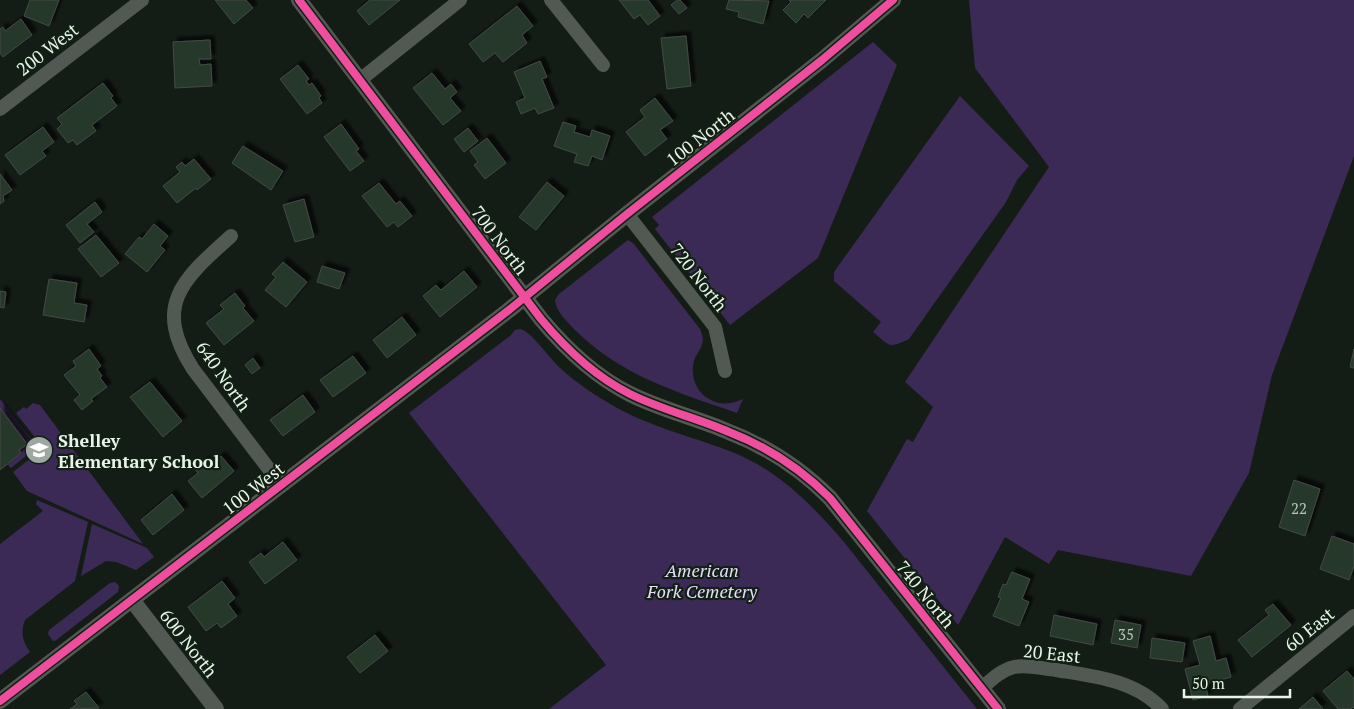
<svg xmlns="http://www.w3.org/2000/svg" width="1354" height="709" viewBox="0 0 1354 709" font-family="'PT Serif',serif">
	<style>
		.green { fill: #3c2a56 }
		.building { fill: #28382c; stroke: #444a45; filter: url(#shadow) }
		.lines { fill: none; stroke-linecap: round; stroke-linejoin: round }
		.minor { stroke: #515952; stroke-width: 14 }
		.tertiary { stroke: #515952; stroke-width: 16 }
		.cycleway-casing { stroke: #112013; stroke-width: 11 }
		.cycleway { stroke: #ef4d9e; stroke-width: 8 }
		.labels { text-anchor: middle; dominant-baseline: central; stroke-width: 4.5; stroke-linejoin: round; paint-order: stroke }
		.number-label { font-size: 15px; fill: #b9c4ba }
		.street-label { font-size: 18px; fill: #e9f3ea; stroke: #112013 }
		.poi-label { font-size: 18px; font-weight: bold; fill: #e9f3ea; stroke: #112013; text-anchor: start }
		.park-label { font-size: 18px; font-style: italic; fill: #e7dbfe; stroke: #112013 }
	</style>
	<defs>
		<filter id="shadow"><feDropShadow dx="4.5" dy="-4.5" stdDeviation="1" flood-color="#0009"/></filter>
	</defs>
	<rect width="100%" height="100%" fill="#141c16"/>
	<g class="green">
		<polygon points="969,0 1354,0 1354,156 1272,375 1249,473 1191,576 1058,550 1049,564 1005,537 958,625 867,511 907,439 913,442 933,407 905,382 1049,167 975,68"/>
		<polygon points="873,42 897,65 818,258 730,325 655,229 659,225 652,217"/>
		<path d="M960,96l69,70 -12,14 -11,22 -97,137c-21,10 -19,7 -36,-7l8,-10 -47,-41v-9z"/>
		<path d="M628,240l5,3 67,86c2,5 4,10 2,15 -1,5 -5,9 -7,14 -6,15 0,33 14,41 11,7 23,5 34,0l-6,14c-60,-21 -116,-37 -163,-84 -7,-8 -18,-17 -19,-29l4,-6z"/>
		<path d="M521,329c12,5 27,27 37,37 15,14 32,26 49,36 40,25 86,34 130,52 44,19 76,52 107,88l133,167h-428l57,-44 -197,-252 102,-78 4,-5z"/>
		<polygon points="0,399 34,442 32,451 11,468 7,464 21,453 19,450 27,443 0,408"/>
		<polygon points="33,403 40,405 143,544 27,491 13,472 39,452 41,445 16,413 24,407 26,409"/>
		<path d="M37,500l51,22 -13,59 -50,39c-5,13 -2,21 5,32l-30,23v-131l43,-33 -7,-7z"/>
		<polygon points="92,524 147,548 154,557 136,570 116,562 106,561 81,576"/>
		<polygon points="115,582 119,586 118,592 55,641 53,641 48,634 49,630 110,583"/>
	</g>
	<g class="building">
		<polygon points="30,0 59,0 49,26 24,16"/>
		<polygon points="215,0 246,0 253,8 234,24"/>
		<polygon points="370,0 400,0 369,25 357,11"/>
		<polygon points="619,0 648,0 660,16 648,25 640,15 634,19"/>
		<polygon points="677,0 680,0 687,8 679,14 671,5"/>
		<polygon points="729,0 769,1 763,24 738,17 739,12 726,9"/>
		<polygon points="789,0 826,0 808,18 804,14 796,23 783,10 791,2"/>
		<polygon points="517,6 533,26 522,35 527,43 503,62 495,53 483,62 469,44"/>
		<polygon points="21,19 32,35 3,57 0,53 0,29 3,27 5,31"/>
		<polygon points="686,36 691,86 667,89 661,38"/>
		<polygon points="210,40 211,59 199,59 200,65 211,64 212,86 175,88 173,42"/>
		<polygon points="540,61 547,77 542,79 554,108 538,114 535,108 521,114 516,102 525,98 514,72"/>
		<polygon points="298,65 309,79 306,81 309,85 312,83 321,96 319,98 322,103 307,114 280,79"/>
		<polygon points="432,73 445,89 451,84 457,92 450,98 461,111 443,125 413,88"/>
		<polygon points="103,83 113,96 111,98 117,106 92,125 96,131 77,145 73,140 68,143 57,129 62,124 57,118"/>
		<polygon points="655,98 673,121 660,130 667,139 645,156 626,132 645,117 640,110"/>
		<polygon points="563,122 576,126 574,132 590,137 592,130 610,136 602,160 592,156 588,166 574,162 577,154 554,146"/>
		<polygon points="341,124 359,149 356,151 364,161 350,171 324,137"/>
		<polygon points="43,127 54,142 42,151 46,156 20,175 5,155"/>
		<polygon points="468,128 478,141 464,152 454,139"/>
		<polygon points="487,138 506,163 485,179 474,165 478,162 470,151"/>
		<polygon points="243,146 283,171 271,190 232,163"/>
		<polygon points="194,159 211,179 197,190 196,188 177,203 163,186 180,172 176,167 182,162 185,166"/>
		<polygon points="0,174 12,190 3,196 4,201 0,204"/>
		<polygon points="547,182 564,196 536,230 519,217"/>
		<polygon points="379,183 396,204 400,201 412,216 398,227 394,222 387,227 362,196"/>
		<polygon points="304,199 314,237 295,242 283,205"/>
		<polygon points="95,202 102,212 87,224 94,232 80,243 66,225"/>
		<polygon points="154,224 168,236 160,246 165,250 147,272 125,254 139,237 142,239"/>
		<polygon points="96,235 119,263 101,277 78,249"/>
		<polygon points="283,262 307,282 286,307 265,290 276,277 272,274"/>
		<polygon points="322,266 345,273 339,289 317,282"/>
		<polygon points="464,271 477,287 440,317 423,296 436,285 441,290"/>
		<polygon points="49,279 77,283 74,303 87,305 84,322 43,315"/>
		<polygon points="0,291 6,292 4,308 0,307"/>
		<polygon points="235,293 245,306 243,308 254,321 224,345 206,323 224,309 220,305"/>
		<polygon points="402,317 416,335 387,358 373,340"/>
		<polygon points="89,349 101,366 97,369 102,376 100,378 107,387 91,399 93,401 82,410 74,400 80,395 64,375 76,366 73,361"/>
		<polygon points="1354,349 1354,368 1350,367"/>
		<polygon points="353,356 366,373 333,397 320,380"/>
		<polygon points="253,358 260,368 252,374 245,365"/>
		<polygon points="150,382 182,421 163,437 130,397"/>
		<polygon points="303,395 315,412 283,436 270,420"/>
		<polygon points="0,408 27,444 19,450 21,453 0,470"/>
		<polygon points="221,456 234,471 202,498 188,481 198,473 195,469 205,460 209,466"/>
		<polygon points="1294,480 1320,489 1305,536 1279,527"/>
		<polygon points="172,494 184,510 153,535 141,520"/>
		<polygon points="1332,536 1354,544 1354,566 1349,580 1320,569"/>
		<polygon points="283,542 297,560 265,584 249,562 261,553 264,557"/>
		<polygon points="1012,572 1030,579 1022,599 1029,602 1019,626 993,616 1001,598 998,597 1003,584 1006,585"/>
		<polygon points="222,581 235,598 228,604 237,616 221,628 217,623 206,631 188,607"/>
		<polygon points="1273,604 1291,625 1252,657 1238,640 1269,615 1265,610"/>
		<polygon points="1054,615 1097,624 1093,645 1050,636"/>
		<polygon points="1115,620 1141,625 1137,648 1111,643"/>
		<polygon points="375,635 388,651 360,673 347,657"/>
		<polygon points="1210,636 1216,661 1226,658 1231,677 1205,684 1208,696 1193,700 1185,669 1200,665 1193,641"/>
		<polygon points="1152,638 1185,643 1182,662 1150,658"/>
		<polygon points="1347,671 1354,679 1354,708 1353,707 1351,709 1338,709 1323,691"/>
		<polygon points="86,692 99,708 70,709 77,704 74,701"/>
		<polygon points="1313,697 1323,709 1299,709"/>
	</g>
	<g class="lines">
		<g class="minor">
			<polyline points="551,0 603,65"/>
			<polyline points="360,80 460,0"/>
			<polyline points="0,109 142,0"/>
			<polyline points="627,214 715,327 725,371"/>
			<path d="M231,236c-48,43 -79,69 -38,133l88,116"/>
			<path d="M982,688c9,-8 19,-18 32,-21 13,-3 29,2 42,3 37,6 79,10 106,39"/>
			<polyline points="1240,709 1354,616"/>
		</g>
		<g class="tertiary">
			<path d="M299,0l242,319c25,30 53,57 89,75 32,16 67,24 99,38 39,15 72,37 101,66l168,211"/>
			<polyline points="132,600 216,709"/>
			<polyline points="0,701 509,310 627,214 822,60 893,0"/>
		</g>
		<defs>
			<g id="cycleway">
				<path d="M299,0l242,319c25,30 53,57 89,75 32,16 67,24 99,38 39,15 72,37 101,66l168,211"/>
				<polyline points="0,701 509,310 627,214 822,60 893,0"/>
			</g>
		</defs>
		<use href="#cycleway" class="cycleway-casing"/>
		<use href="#cycleway" class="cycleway"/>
	</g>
	<defs>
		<symbol id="school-disc" viewBox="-11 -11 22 22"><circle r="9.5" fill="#9ea8a0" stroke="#112013"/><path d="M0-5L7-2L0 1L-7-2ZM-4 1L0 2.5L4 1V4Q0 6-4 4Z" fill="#fff"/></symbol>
	</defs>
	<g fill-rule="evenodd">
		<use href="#school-disc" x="23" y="434" width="32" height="32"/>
	</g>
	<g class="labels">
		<g class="number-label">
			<text x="1299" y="508">22</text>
			<text x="1126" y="634">35</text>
		</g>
		<g class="street-label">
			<text transform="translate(47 49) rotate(-38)">200 West</text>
			<text transform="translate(700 137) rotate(-38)">100 North</text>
			<text transform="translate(500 240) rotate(53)">700 North</text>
			<text transform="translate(699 277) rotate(52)">720 North</text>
			<text transform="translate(224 376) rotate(55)">640 North</text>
			<text transform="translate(253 488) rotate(-38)">100 West</text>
			<text transform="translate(926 594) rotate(51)">740 North</text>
			<text transform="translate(1309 629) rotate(-39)">60 East</text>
			<text transform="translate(189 643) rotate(52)">600 North</text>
			<text transform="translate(1052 653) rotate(6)">20 East</text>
		</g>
		<g class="poi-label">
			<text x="58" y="440">Shelley<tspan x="58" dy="21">Elementary School</tspan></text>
		</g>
		<g class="park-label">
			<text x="702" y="570">American<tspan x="702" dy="21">Fork Cemetery</tspan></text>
		</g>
	</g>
	<path d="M1184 689v8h106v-8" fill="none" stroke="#e9f3ea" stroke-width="2.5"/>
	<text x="1192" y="689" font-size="15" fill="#e9f3ea" stroke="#112013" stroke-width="4" paint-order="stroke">50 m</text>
</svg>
